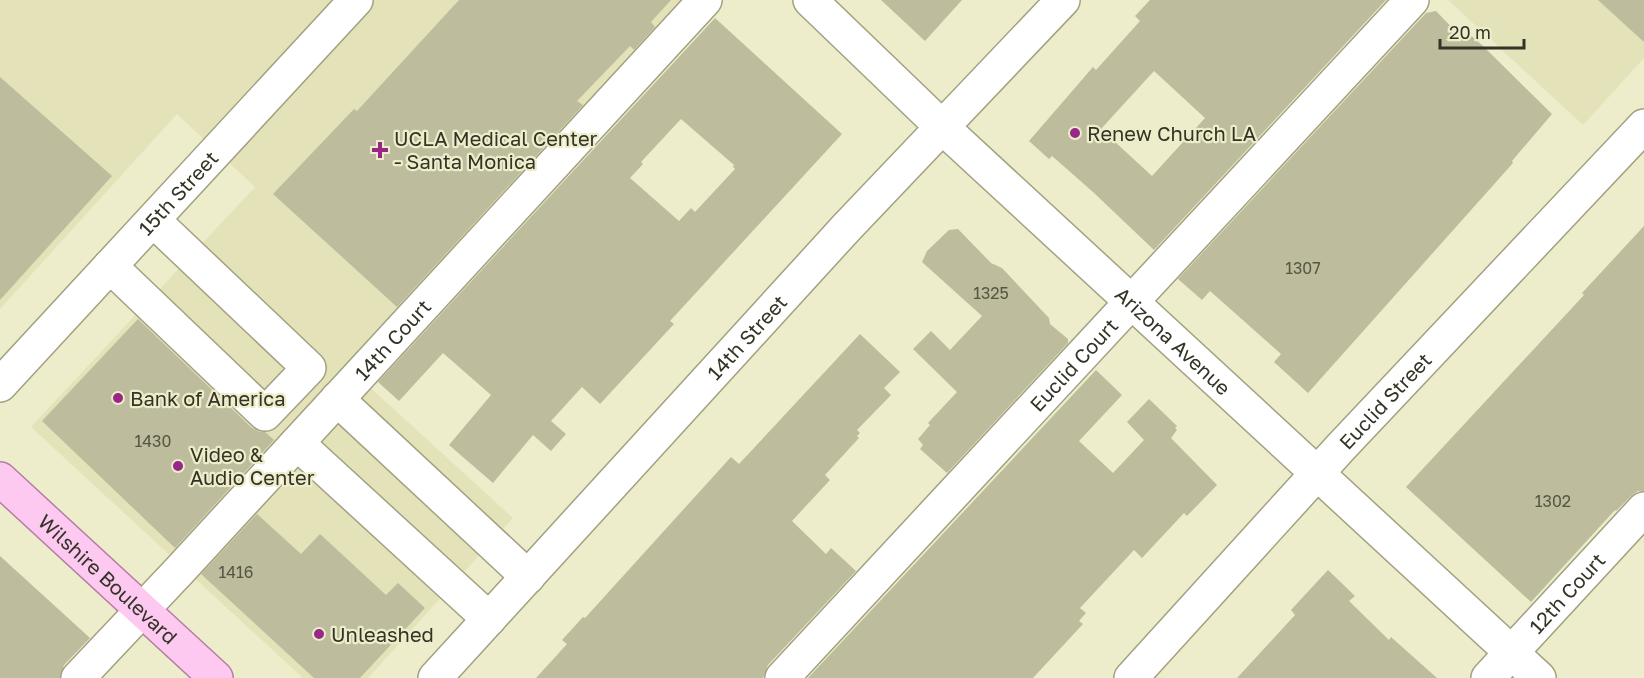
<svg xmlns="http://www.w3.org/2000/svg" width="1644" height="678" viewBox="0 0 1644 678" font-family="'Golos Text',sans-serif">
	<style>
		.built { fill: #e3e2b9 }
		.building { fill: #bdbc9c; fill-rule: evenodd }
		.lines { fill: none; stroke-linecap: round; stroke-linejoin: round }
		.minor-casing { stroke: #a2a182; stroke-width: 36 }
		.major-casing { stroke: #b57da3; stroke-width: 36 }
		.minor { stroke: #fff; stroke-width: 33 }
		.major { stroke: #fdc9f1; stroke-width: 33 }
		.poi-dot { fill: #982785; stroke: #ededcb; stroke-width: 2 }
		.labels { text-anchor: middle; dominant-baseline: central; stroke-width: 4.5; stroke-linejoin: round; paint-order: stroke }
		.number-label { font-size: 16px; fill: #565544 }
		.poi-label { font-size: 20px; fill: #333326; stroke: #ededcb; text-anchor: start }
		.street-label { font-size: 20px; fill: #333326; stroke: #ededcb }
	</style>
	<rect width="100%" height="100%" fill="#ededcb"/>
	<g class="built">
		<polygon points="0,0 682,0 395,314 352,371 513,518 368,678 303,678 31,427 255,187 177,114 0,309"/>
		<polygon points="1448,0 1644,0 1644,58 1583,125"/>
	</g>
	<g class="building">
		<polygon points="459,0 671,0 651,22 655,27 634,50 630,46 577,101 583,105 397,307 273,194 354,109 357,111"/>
		<polygon points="881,0 962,0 925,41"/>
		<path d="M1150,0h236l-232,250 -61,-58 -41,-36 -3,3 -20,-18 64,-74 3,3 44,-49 -5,-5zM1154,71l51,47 -53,58 -51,-47z"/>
		<polygon points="1598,0 1644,0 1644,42"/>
		<polygon points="1436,11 1463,39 1468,33 1483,46 1552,114 1512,161 1513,163 1308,393 1274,362 1281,354 1210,291 1202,300 1178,279 1426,13"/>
		<path d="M715,18l127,116 -172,187 4,3 -74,80 -18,-17 -31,34 15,13 -15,17 -18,-16 -40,48 -44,-38 42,-50 -48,-42 -44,48 -21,-19zM681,119l53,46 -1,2 2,2 -40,43 -4,-4 -12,13 -49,-43 13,-14 -2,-2z"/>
		<polygon points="0,77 112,176 0,300"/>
		<polygon points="1644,226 1644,491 1638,491 1631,496 1616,511 1615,510 1531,602 1406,487 1584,295 1582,293"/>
		<polygon points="958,229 991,263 1002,268 1049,318 1050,324 1068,339 1068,343 947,473 920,449 923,445 918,439 930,425 928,423 957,392 913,349 931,331 950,350 982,316 922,262 927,251 949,230"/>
		<polygon points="138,319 252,428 260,432 265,432 274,440 175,548 42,421"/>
		<polygon points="860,334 900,372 884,388 891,395 857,430 860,433 857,436 859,438 825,475 830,480 792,521 826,554 831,548 856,571 768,665 763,678 536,678 567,644 562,640 583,617 585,618 731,457 739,464"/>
		<polygon points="1096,370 1122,395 1079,441 1113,473 1144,440 1127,422 1149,399 1177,426 1175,428 1177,430 1171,438 1217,485 1187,516 1184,513 1142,558 1134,550 1080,608 1086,613 1079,621 1083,624 1033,678 808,678"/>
		<polygon points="257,514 301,554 320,534 386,595 398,583 425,608 360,678 314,678 201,574"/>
		<polygon points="0,556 90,638 64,665 60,678 0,678"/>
		<polygon points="1328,570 1355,596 1349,601 1389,640 1391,637 1437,678 1237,678 1295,615 1291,610"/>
	</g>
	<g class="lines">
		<defs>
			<g id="minor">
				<path id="s1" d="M810,0l131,126 598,552"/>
				<polyline points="110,266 265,414 309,368 153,220"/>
				<path id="s2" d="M0,385l356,-385"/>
				<polyline points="337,399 528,577"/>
				<polyline points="297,443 489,619"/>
				<path id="s3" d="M78,678l102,-108 525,-570"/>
				<path id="s4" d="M435,678l412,-451 216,-227"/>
				<path id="s5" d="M782,678l630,-678"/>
				<path id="s6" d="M1131,678l210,-231 303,-321"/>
				<path id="s7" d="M1488,678l156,-169"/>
			</g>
			<g id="major">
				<path id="s8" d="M0,479l216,199"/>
			</g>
		</defs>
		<use href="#minor" class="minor-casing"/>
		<use href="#major" class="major-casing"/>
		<use href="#minor" class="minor"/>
		<use href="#major" class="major"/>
	</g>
	<g class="poi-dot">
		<circle cx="1075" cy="133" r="6"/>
		<path d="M377 141h6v6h6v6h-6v6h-6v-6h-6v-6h6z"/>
		<circle cx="118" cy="398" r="6"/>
		<circle cx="178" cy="466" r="6"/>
		<circle cx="319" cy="634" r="6"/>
	</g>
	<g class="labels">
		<g class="number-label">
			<text x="1303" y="268">1307</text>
			<text x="991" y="293">1325</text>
			<text x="153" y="441">1430</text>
			<text x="1553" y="501">1302</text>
			<text x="236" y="572">1416</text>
		</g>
		<g class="poi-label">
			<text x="1087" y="133">Renew Church LA</text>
			<text x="394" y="138">UCLA Medical Center<tspan x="394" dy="23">- Santa Monica</tspan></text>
			<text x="130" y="398">Bank of America</text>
			<text x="190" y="454">Video &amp;<tspan x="190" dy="23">Audio Center</tspan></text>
			<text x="331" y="634">Unleashed</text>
		</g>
		<g class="street-label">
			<text stroke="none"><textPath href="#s2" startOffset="262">15th Street</textPath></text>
			<text stroke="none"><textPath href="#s4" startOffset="462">14th Street</textPath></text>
			<text stroke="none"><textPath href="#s3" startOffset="462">14th Court</textPath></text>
			<text stroke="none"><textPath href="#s1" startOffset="498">Arizona Avenue</textPath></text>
			<text stroke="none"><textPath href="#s5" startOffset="428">Euclid Court</textPath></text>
			<text stroke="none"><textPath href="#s6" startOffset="376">Euclid Street</textPath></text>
			<text stroke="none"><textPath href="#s8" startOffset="147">Wilshire Boulevard</textPath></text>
			<text stroke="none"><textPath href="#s7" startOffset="116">12th Court</textPath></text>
		</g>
	</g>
	<path d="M1440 39v9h84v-9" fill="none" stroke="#333326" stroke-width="3"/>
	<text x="1449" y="39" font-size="18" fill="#333326" stroke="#ededcb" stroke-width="4.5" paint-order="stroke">20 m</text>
</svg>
